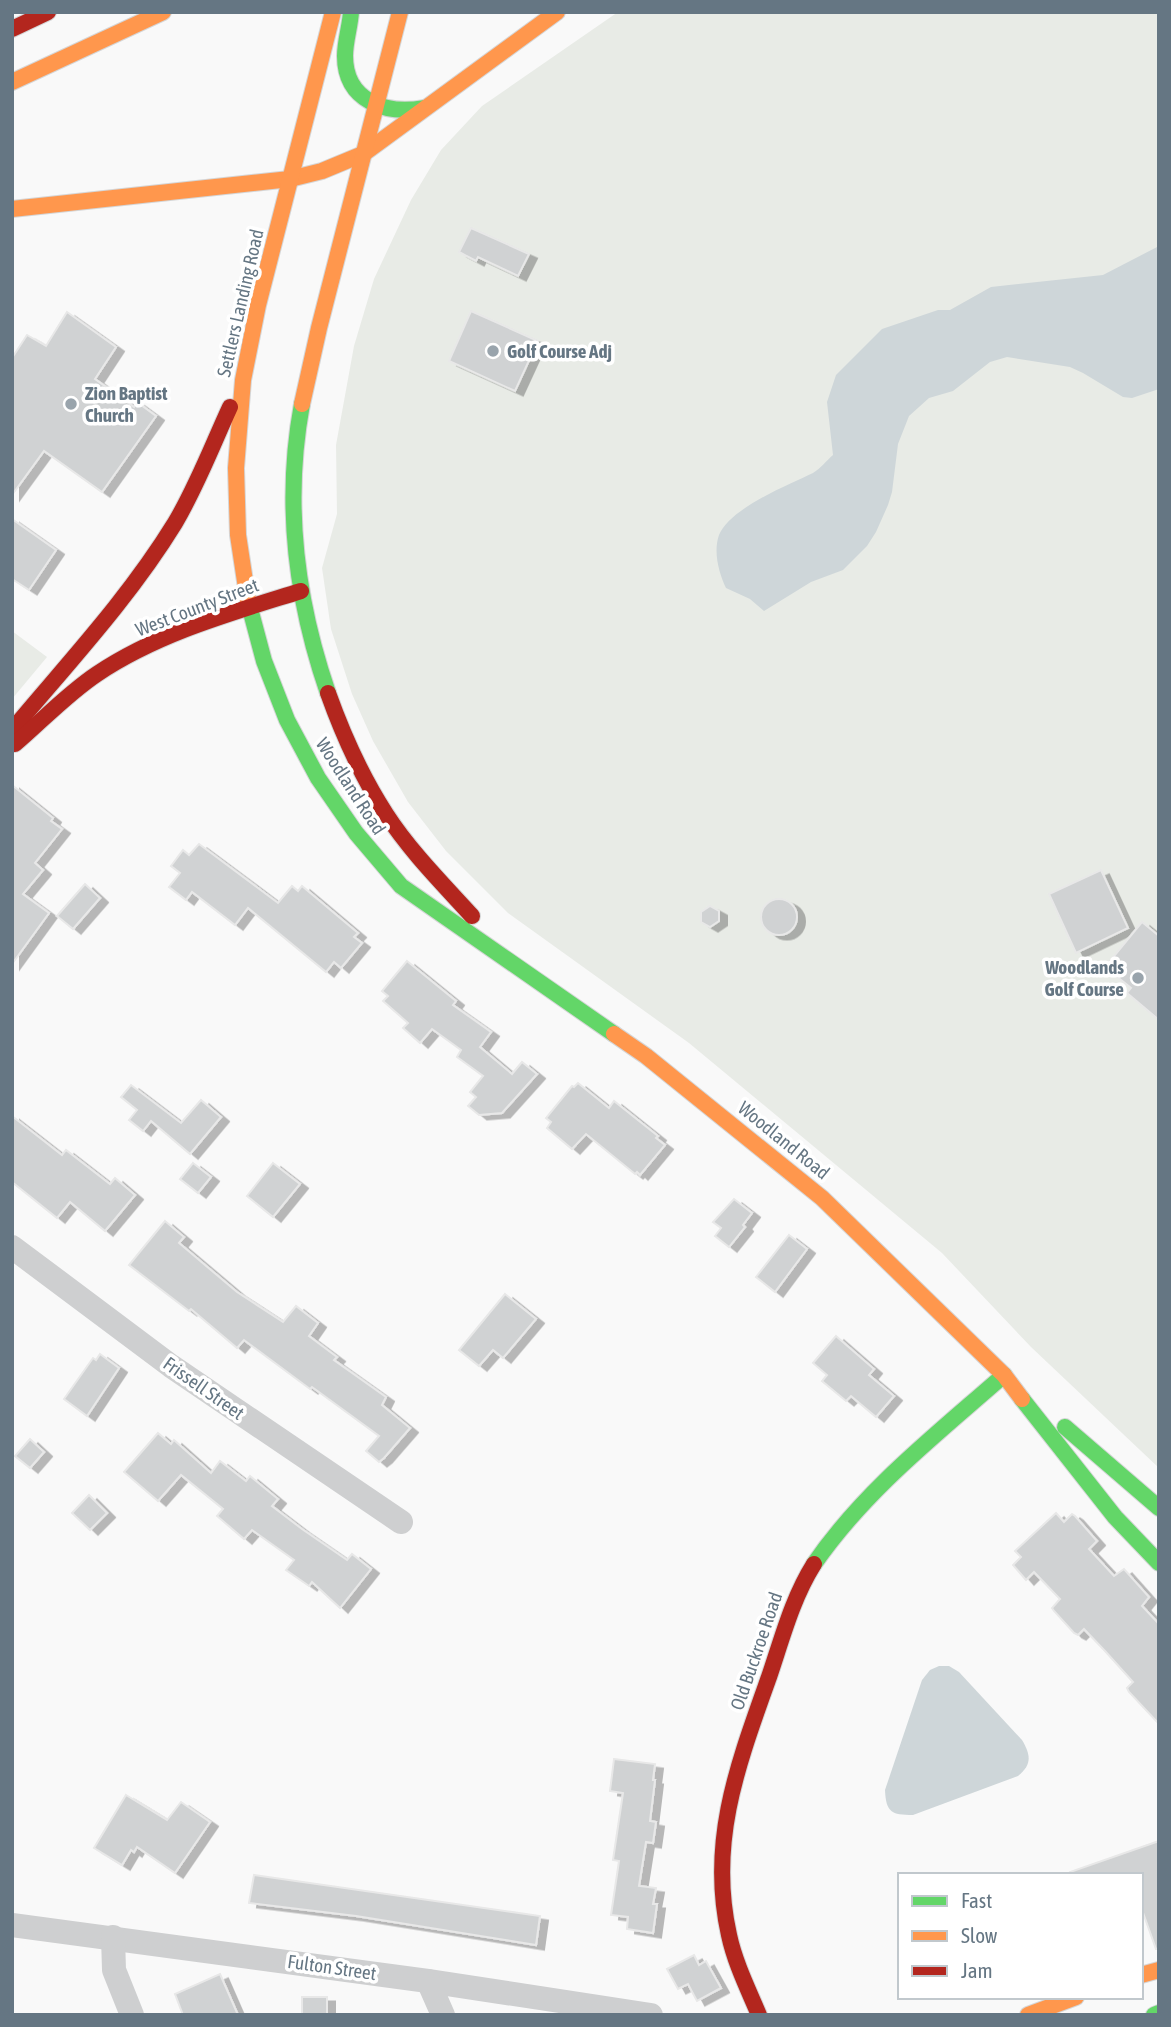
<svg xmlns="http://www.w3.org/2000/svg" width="1171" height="2027" viewBox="0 0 1171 2027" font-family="'Asap Condensed',sans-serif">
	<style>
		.green { fill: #e8ebe6 }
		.water { fill: #ced6d9 }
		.building { fill: #d0d2d3; stroke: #e8e8e8; stroke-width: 2; filter: url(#shadow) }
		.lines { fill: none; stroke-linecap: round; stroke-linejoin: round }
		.fast-casing { stroke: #d5d6d7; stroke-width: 18 }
		.slow-casing { stroke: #d5d6d7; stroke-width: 18 }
		.jam-casing { stroke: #d5d6d7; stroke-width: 18 }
		.street { stroke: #cecfd0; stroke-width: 24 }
		.fast { stroke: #63d668; stroke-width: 16 }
		.slow { stroke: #ff974d; stroke-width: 16 }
		.jam { stroke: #b3261e; stroke-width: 16 }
		.poi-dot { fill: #99a4ac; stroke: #fff; stroke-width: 2.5 }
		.labels { text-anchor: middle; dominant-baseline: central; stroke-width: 7; stroke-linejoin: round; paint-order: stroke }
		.street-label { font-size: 19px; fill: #657683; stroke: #fff }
		.poi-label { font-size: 19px; font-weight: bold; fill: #657683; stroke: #fff; text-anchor: start }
	</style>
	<defs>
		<filter id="shadow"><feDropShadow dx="8" dy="4.5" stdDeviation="0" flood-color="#0004"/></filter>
	</defs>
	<rect width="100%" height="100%" fill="#f9f9f9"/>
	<g class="green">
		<polygon points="618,12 1159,12 1159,1468 1031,1347 942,1253 689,1043 508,913 446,851 408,802 373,741 352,694 331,629 322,568 337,514 336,445 354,346 374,279 411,200 441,150 482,106"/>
		<polygon points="12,631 47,657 12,699"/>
	</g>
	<g class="water">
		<path d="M1159,246v143l-27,9 -9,-1 -40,-24 -13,-6 -63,-10 -17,5 -37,29 -24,7 -20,18 -11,28 -6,48 -4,13 -12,27 -9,14 -24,24 -32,12 -47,29 -14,-12 -24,-11c-7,-15 -13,-36 -7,-53 11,-27 69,-50 94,-62 8,-5 13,-12 20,-18l-6,-53 9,-27 46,-46 56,-19h12l41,-23 112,-12z"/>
		<path d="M939,1666h10l10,6 63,68c9,15 10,25 -4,36l-105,39c-22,0 -27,-3 -28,-25l37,-110 8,-10z"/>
	</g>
	<g class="building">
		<polygon points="471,228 529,254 518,276 478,257 476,261 459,252"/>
		<polygon points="471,311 538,341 515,391 449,361"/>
		<polygon points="67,312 116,347 95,379 134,407 137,402 156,416 102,492 44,451 12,495 12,358 27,335 46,346"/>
		<polygon points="12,519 56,550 29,590 12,579"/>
		<polygon points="12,785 53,818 51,821 62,829 35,863 43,870 23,894 49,913 12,964"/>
		<polygon points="199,844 278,903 292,886 298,891 302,886 358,933 354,937 362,943 341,968 334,962 326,972 248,908 235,925 192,892 186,900 169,887 180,873 171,866 183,850 189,855"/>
		<polygon points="1101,870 1128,928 1076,953 1049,894"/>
		<polygon points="85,884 100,898 73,929 57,916"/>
		<circle cx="779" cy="917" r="18"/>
		<polygon points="710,906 719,911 719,921 710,927 701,922 701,912"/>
		<polygon points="1142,922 1159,936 1159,1020 1127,993 1131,988 1105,967"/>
		<polygon points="407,961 456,1001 453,1005 491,1032 480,1047 512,1074 522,1062 537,1074 502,1113 479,1115 468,1106 476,1097 470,1092 483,1076 457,1057 461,1050 432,1029 420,1043 403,1028 408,1023 383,1001 388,996 382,991"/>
		<polygon points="578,1083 609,1108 614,1101 658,1136 656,1138 665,1145 640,1175 637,1172 635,1174 586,1134 572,1149 547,1128 551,1122 546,1118 572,1086 574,1087"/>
		<polygon points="131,1085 181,1123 201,1100 221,1117 190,1154 151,1121 143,1131 129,1120 137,1110 121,1097"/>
		<polygon points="12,1116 62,1155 66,1150 110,1184 115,1178 135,1195 105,1231 70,1202 57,1218 12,1182"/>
		<polygon points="193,1163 211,1177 198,1193 180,1179"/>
		<polygon points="273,1163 300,1184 273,1217 247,1196"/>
		<polygon points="734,1199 752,1213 743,1225 745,1227 729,1247 715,1236 721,1228 713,1222"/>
		<polygon points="165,1221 184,1237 179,1243 237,1292 283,1322 296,1306 318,1323 309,1336 337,1357 334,1360 386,1397 382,1405 410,1428 384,1458 379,1462 366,1451 379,1436 312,1387 310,1389 244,1340 237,1348 191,1309 189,1311 129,1265"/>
		<polygon points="789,1235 807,1249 775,1292 756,1277"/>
		<polygon points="505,1294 536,1319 503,1358 493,1350 479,1366 459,1350"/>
		<polygon points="836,1336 874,1369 869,1375 894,1396 876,1417 851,1396 846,1401 822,1381 827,1375 813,1363"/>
		<polygon points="100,1354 119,1368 87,1416 64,1399 93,1358 96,1360"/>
		<polygon points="158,1433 171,1444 174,1440 211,1473 220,1461 246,1481 250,1476 278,1499 272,1506 302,1529 347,1560 352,1554 371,1569 340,1608 312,1582 309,1586 286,1570 294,1560 252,1530 244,1539 217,1516 223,1509 181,1475 158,1501 124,1472"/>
		<polygon points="30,1439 44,1452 30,1468 15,1456"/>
		<polygon points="89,1495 107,1513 90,1530 72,1513"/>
		<polygon points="1056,1513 1064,1522 1072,1514 1075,1516 1097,1541 1089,1549 1114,1576 1124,1569 1149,1597 1142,1606 1159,1624 1159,1724 1129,1692 1127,1688 1133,1682 1105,1651 1084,1629 1078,1635 1074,1633 1054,1611 1052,1608 1060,1599 1034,1572 1026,1580 1013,1565 1021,1557 1015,1551"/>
		<polygon points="614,1759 655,1764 653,1780 655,1780 650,1821 656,1822 653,1843 646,1842 639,1886 656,1888 653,1904 657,1904 653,1933 627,1929 628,1917 611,1915 619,1861 613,1860 623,1793 610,1791"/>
		<polygon points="126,1795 167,1820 181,1802 210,1822 175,1873 137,1847 134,1852 131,1850 122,1865 94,1848"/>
		<polygon points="1159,1841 1159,1949 1156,1949 1141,1907 1141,1875 1071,1875 1070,1872"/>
		<polygon points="254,1875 540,1916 536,1945 356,1916 249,1903"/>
		<polygon points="694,1955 699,1965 706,1961 721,1988 697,2001 688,1984 678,1989 667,1969"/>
		<polygon points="220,1974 238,2015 183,2015 175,1994"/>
		<rect x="302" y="1997" width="25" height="18"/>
	</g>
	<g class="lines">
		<defs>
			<g id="fast">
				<path d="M351,12c-1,15 -6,29 -6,44 0,45 41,59 79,52"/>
				<path d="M302,404c-18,97 -6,196 26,289"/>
				<polyline points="248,601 264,661 287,720 318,778 356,833 401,886 614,1034"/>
				<polyline points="1022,1399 1115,1517 1159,1563"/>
				<polyline points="1065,1427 1159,1508"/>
				<path d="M814,1564c51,-74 123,-130 190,-189"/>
				<polyline points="1154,2015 1159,2013"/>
			</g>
			<g id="slow">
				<polyline points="12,82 163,12"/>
				<polyline points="12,209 290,179 322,171 363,154 557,12"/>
				<polyline points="302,404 319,328 400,12"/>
				<polyline points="248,601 238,535 236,468 243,380 258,305 333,12"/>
				<polyline points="614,1034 646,1056 822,1198 1004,1375 1022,1399"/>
				<polyline points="1141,1975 1159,1970"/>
				<polyline points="1028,2015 1076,1997"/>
			</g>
			<g id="jam">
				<polyline points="12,29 48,12"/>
				<path d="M328,693c15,42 34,84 58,121 24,37 56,69 86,102"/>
				<path d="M12,730c56,-67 117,-132 163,-207 22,-37 37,-77 55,-116"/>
				<path d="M15,744c27,-23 52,-50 82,-70 61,-41 134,-61 204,-83"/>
				<path d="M759,2015c-11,-26 -24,-52 -30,-80 -21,-93 9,-171 40,-258 13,-38 23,-78 45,-113"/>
			</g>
		</defs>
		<use href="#fast" class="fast-casing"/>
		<use href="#slow" class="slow-casing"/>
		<use href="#jam" class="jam-casing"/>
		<g class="street">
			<polyline points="12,1247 171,1366 401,1522"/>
			<polyline points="12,1925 428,1981 651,2015"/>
			<polyline points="113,1937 114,1970 132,2015"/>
			<polyline points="428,1981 443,2015"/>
		</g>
		<use href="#fast" class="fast"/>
		<use href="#slow" class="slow"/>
		<use href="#jam" class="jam"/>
	</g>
	<g class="poi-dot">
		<circle cx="493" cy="351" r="7"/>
		<circle cx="71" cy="404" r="7"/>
		<circle cx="1138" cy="978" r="7"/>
	</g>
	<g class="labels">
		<g class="street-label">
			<text transform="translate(240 303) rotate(-77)">Settlers Landing Road</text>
			<text transform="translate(197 607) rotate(-21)">West County Street</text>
			<text transform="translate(351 786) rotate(57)">Woodland Road</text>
			<text transform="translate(784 1140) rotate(39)">Woodland Road</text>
			<text transform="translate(204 1388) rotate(35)">Frissell Street</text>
			<text transform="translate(756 1651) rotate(-71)">Old Buckroe Road</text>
			<text transform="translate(332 1967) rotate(8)">Fulton Street</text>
		</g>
		<g class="poi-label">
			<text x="507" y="351">Golf Course Adj</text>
			<text x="85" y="393">Zion Baptist<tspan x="85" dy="22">Church</tspan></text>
			<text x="1124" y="967" text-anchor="end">Woodlands<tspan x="1124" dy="22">Golf Course</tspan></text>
		</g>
	</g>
	<rect width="1171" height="2027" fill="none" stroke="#657683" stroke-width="28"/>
	<rect x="898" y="1873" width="245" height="126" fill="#ffffff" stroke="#c1c8cd" stroke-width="2"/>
	<rect x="912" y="1896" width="35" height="10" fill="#63d668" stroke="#c1c8cd" stroke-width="2"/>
	<text x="961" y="1908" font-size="21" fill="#657683">Fast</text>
	<rect x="912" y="1931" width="35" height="10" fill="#ff974d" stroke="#c1c8cd" stroke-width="2"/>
	<text x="961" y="1943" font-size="21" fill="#657683">Slow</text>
	<rect x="912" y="1966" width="35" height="10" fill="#b3261e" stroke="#c1c8cd" stroke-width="2"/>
	<text x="961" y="1978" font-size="21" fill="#657683">Jam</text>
</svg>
